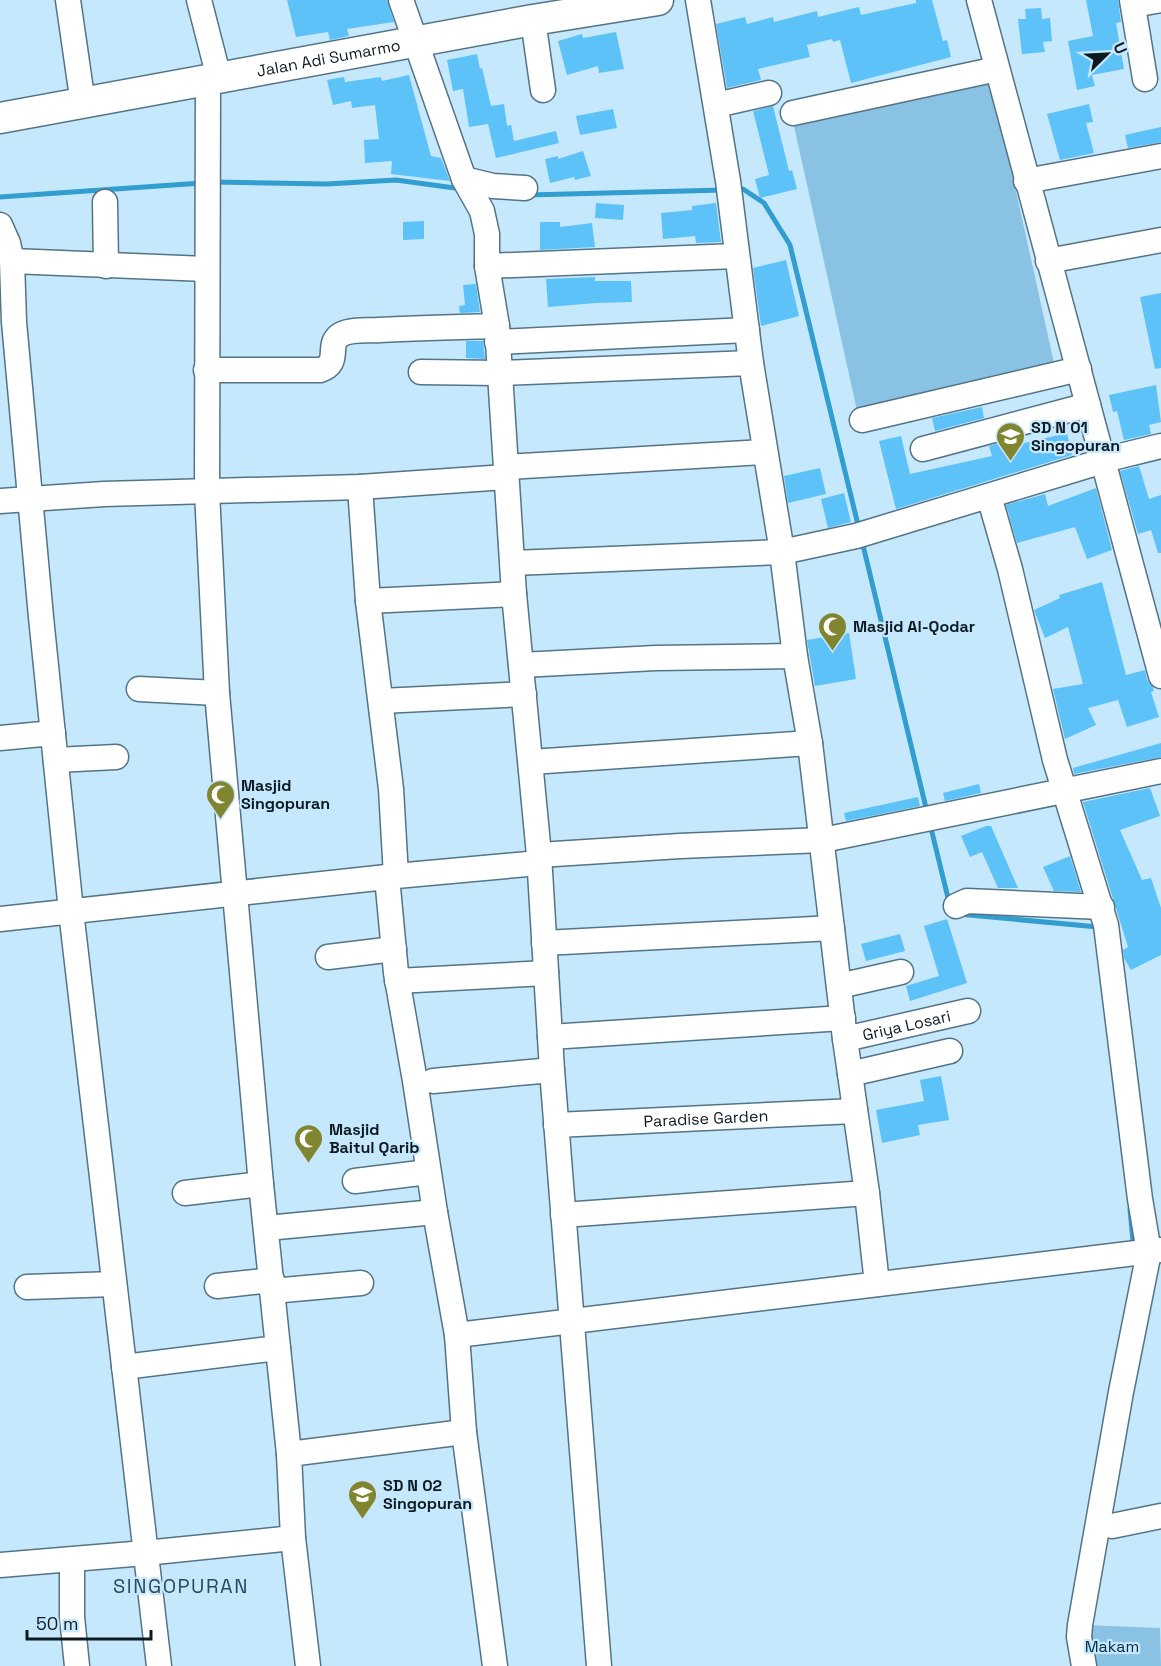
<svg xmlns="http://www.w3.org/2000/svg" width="1161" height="1666" viewBox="0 0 1161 1666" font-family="'Space Grotesk',sans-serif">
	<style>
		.green { fill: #89c2e3 }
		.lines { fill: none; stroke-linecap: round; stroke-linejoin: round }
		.stream { stroke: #329dcf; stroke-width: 5 }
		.building { fill: #5dc2f7 }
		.minor-casing { stroke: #547486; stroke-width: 27 }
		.major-casing { stroke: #547486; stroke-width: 33 }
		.minor { stroke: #fff; stroke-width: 24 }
		.major { stroke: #fff; stroke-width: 30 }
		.labels { text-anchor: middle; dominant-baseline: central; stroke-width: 4.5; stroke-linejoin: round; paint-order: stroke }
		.street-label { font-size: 16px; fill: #0d1a21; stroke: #c5e8fd }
		.poi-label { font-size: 16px; font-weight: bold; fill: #0d1a21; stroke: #c5e8fd; text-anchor: start }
		.park-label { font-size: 16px; fill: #002f44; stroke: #c5e8fd }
		.quarter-label { font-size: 20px; letter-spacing: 1.5px; fill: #2b4a5b; stroke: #c5e8fd }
	</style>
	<rect width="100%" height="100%" fill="#c5e8fd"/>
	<g class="green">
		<polygon points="990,74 1056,372 858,415 792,117"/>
		<polygon points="1085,1625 1160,1628 1161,1666 1091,1666"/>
	</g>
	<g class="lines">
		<g class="stream">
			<polyline points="214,182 327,184 396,180 462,189"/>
			<polyline points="735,189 743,189 764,203 790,245 859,529"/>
			<polyline points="528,195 723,190"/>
			<polyline points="0,197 202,183"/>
			<polyline points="862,541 927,812"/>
			<polyline points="930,824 949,902"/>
			<polyline points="958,914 1098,927"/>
			<polyline points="1130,1209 1133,1241"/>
		</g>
	</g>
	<g class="building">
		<polygon points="287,0 387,0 394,22 347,29 349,36 330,40 328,32 296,37"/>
		<polygon points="916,0 932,0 943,41 947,40 951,57 851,83 840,40 833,42 832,39 807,45 810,57 758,69 761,80 727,88 716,24 745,17 747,24 773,17 774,22 817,11 818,17 859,7 861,15 916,3"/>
		<polygon points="1086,0 1118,0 1121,22 1116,23 1124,69 1092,75 1095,86 1077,90 1068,41 1093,36"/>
		<polygon points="1041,8 1042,19 1050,18 1052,41 1043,42 1045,52 1022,54 1018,19 1026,19 1025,9"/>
		<polygon points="616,32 624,69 599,73 598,66 567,75 558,41 582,34 583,38"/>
		<polygon points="477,54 480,69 482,68 491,106 504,104 507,126 511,125 514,141 556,131 559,143 496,158 488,124 469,127 463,89 453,91 447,60"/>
		<polygon points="409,75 431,156 441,158 450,181 391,174 392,161 365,163 364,140 379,139 375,105 352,108 351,101 333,105 327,80 344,77 345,82 381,77 382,81"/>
		<polygon points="1089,104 1093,122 1086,123 1094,153 1060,160 1047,114"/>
		<polygon points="773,106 789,171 792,170 797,189 760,198 755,179 769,175 753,111"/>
		<polygon points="613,109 617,128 580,135 576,116"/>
		<polygon points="1161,127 1161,142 1128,148 1125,135"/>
		<polygon points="583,151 591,176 575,180 574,177 550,183 545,159 558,156 558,159"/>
		<polygon points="596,203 624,205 623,220 595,218"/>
		<polygon points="716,203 721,242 696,243 695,236 663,239 661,213 692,210 692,206"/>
		<polygon points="424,221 424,239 403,240 403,222"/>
		<polygon points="540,222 560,222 560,227 592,223 595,247 540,250"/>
		<polygon points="786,260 799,316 761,326 753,268"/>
		<polygon points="595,277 595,281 631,281 632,302 596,303 548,307 546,279"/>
		<polygon points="476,284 480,312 460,313 459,306 465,305 463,285"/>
		<polygon points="1161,293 1161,368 1155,369 1140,297"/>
		<polygon points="466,341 483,341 485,359 466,358"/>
		<polygon points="1156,385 1161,422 1149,425 1151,434 1124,440 1117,411 1113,412 1109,395"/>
		<polygon points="982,407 984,418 935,431 932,418"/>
		<polygon points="1067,433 1072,455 896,509 879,441 901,436 910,474 992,456 989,446 1014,439 1016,445"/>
		<polygon points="1139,466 1149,499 1161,495 1161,553 1158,553 1151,530 1138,534 1120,471"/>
		<polygon points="820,468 826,494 788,503 784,476"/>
		<polygon points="1096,488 1112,550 1087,559 1075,527 1017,543 1006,505 1045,494 1048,506"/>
		<polygon points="844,493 851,522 828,528 821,499"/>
		<polygon points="1102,582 1126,675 1145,670 1147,680 1153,687 1154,691 1151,692 1159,717 1127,727 1118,700 1088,708 1096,725 1065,739 1053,689 1083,684 1068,627 1045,638 1034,610 1060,598 1059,595"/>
		<polygon points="849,633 856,679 815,686 807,640"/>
		<polygon points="1161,743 1161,757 1074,774 1073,768"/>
		<polygon points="979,784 981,793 945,801 943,793"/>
		<polygon points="1150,788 1160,816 1120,830 1142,880 1151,878 1161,908 1161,955 1131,970 1124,958 1123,950 1128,947 1083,802"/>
		<polygon points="918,797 920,806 846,821 844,813"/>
		<polygon points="986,826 991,826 1018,888 998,888 982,852 970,857 961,836"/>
		<polygon points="1070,856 1081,892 1054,891 1043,867"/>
		<polygon points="947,919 967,983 910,1001 906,986 939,976 924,926"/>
		<polygon points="900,934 905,951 866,961 861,944"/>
		<polygon points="941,1076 949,1120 918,1125 920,1135 882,1143 876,1110 924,1101 920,1080"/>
	</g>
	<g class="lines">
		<defs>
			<g id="minor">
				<polyline points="68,0 83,104"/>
				<polyline points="199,0 219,78"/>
				<polyline points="401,0 464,179 482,211 487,234 487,266 497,326 514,594 539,855 552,1070 599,1666"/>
				<polyline points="698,0 728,181 751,363 782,552 795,656 810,743 845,1039 867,1193 877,1284"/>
				<polyline points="979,0 1161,676"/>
				<polyline points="1132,0 1145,79"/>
				<polyline points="1133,5 1161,0"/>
				<polyline points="533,20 543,90"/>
				<polyline points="208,81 207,492 217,693 261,1184 289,1454 293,1538 308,1666"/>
				<polyline points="716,105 769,93"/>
				<polyline points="793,113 997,69"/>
				<polyline points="464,179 493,186 525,188"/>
				<polyline points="1026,181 1161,156"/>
				<polyline points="105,202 106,266"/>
				<polyline points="0,225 8,243 12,261 14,322 41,617 71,911 159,1666"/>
				<polyline points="12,261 206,269"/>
				<polyline points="1048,261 1161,240"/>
				<polyline points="487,266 736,256"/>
				<polyline points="497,342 747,330"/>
				<path d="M206,370h114c23,-7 4,-27 22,-36 10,-5 26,-3 37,-4 39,-2 78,-3 118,-4"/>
				<polyline points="421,372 499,373 751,363"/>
				<polyline points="862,420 1079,369"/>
				<polyline points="923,449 1088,405"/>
				<polyline points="506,467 764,452"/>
				<polyline points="360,487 368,601 391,789 396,876"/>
				<polyline points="989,496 1010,569 1055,760 1106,925 1140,1199 1149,1252 1121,1392 1080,1625 1079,1637 1084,1666"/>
				<polyline points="0,501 104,494 360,487 506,477"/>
				<polyline points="513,563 782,552 856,536 1116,457 1161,446"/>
				<polyline points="368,601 514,594"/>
				<polyline points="521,665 656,658 795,656"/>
				<polyline points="139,689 217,693"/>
				<polyline points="381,701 524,694"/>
				<polyline points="0,738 53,733"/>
				<polyline points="56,760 116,757"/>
				<polyline points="531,762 810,743"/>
				<polyline points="539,855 680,846 823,840 1161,771"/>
				<polyline points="956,906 967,901 1102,907"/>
				<polyline points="0,919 396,876 539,863"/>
				<polyline points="544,943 832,928"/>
				<polyline points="328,957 394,949"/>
				<polyline points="397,981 546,973"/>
				<polyline points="839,986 901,972"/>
				<polyline points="550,1037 843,1018"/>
				<path id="s1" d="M845,1039l123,-28"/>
				<polyline points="850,1074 950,1051"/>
				<polyline points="433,1081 552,1070"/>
				<path id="s2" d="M556,1125l299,-14"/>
				<polyline points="355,1181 428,1172"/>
				<polyline points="185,1193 261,1184"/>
				<polyline points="563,1215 867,1193"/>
				<polyline points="267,1228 435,1212"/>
				<polyline points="217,1286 272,1280"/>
				<polyline points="27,1287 114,1284"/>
				<polyline points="272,1291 361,1283"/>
				<polyline points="457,1335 1161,1250"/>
				<polyline points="124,1367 278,1348"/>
				<polyline points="464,1432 495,1666"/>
				<polyline points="289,1454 464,1432 457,1335 435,1212 415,1081 396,973 387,877"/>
				<polyline points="1112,1526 1161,1516"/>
				<polyline points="72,1560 72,1617 77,1666"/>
				<polyline points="0,1565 145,1553 293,1538"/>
			</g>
			<g id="major">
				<path id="s3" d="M0,118l533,-98 125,-20"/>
			</g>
		</defs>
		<use href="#minor" class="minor-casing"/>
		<use href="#major" class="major-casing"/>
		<use href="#minor" class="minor"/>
		<use href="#major" class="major"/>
	</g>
	<defs>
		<symbol id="school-pin" viewBox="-11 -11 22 30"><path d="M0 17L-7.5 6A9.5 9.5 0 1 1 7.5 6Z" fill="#81852f" stroke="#c5e8fd"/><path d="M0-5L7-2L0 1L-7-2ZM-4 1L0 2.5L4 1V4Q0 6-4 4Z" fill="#fff"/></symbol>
		<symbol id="mosque-pin" viewBox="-11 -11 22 30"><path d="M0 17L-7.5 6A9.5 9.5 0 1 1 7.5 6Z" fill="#81852f" stroke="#c5e8fd"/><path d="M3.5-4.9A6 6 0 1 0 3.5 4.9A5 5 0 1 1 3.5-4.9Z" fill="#fff"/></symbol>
	</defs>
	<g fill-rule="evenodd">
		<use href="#school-pin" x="994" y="420" width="33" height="45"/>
		<use href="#mosque-pin" x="816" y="610" width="33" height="45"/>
		<use href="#mosque-pin" x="204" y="778" width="33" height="45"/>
		<use href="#mosque-pin" x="292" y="1122" width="33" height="45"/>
		<use href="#school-pin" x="346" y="1478" width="33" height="45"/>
	</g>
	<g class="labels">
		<g class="street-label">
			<text stroke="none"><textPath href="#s3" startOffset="334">Jalan Adi Sumarmo</textPath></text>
			<text stroke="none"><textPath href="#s1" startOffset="63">Griya Losari</textPath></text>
			<text stroke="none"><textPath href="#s2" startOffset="150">Paradise Garden</textPath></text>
		</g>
		<g class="poi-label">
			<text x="1031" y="427">SD N 01<tspan x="1031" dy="18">Singopuran</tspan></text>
			<text x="853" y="626">Masjid Al-Qodar</text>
			<text x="241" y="785">Masjid<tspan x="241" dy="18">Singopuran</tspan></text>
			<text x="329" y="1129">Masjid<tspan x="329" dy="18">Baitul Qarib</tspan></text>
			<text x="383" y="1485">SD N 02<tspan x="383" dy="18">Singopuran</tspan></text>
		</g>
		<g class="park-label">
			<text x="1112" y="1646">Makam</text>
		</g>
		<g class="quarter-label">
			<text x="181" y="1586">SINGOPURAN</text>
		</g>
	</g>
	<g transform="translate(1107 54) rotate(66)" stroke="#c5e8fd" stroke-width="4.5" paint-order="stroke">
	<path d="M0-4.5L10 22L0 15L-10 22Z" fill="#0d1a21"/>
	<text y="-9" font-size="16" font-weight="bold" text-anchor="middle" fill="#0d1a21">U</text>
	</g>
	<path d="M27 1630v9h124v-9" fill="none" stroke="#0d1a21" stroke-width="3"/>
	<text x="36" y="1630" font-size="18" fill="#0d1a21" stroke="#c5e8fd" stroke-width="4.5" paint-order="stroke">50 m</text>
</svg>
